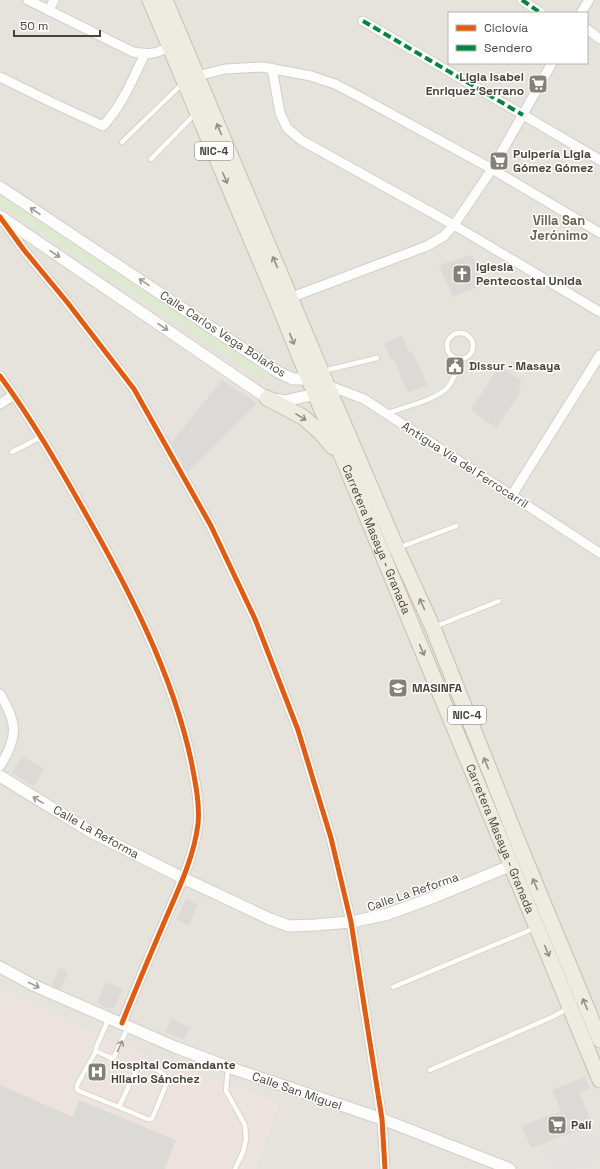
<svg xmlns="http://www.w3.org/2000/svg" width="600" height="1169" viewBox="0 0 600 1169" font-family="'Space Grotesk',sans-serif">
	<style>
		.residential { fill: #e5e3dc; fill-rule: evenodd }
		.medical { fill: #ece3df }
		.green { fill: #ddead0 }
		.parking { fill: #e4e2de }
		.building { fill: #dcdad6 }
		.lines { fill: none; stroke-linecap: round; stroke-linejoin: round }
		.service-casing { stroke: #d0cfcb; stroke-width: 6 }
		.minor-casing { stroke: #d0cfcb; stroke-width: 11 }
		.tertiary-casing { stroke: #d0cfcb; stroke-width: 13 }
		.trunk-casing { stroke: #c8c0ab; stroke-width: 17 }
		.service { stroke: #fdfdfc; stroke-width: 4.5 }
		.minor { stroke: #fdfdfc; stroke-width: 9 }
		.tertiary { stroke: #fdfdfc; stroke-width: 11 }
		.trunk { stroke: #eeebe1; stroke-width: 15 }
		.quiet { stroke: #00873e; stroke-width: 4; stroke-dasharray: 8 4; stroke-linecap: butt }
		.cycleway-casing { stroke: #fff; stroke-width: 8 }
		.cycleway { stroke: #e8590c; stroke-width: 5 }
		.oneway { stroke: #938f85 }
		.oneway2 { stroke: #999791 }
		.labels { text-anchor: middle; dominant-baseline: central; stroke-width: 3; stroke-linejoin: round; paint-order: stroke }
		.shield { fill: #fff; stroke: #7f7c74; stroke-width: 1 }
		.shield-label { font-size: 11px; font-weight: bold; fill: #484439 }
		.poi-label { font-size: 12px; font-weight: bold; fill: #484439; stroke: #fff; text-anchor: start }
		.street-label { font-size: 12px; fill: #484439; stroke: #fff }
		.neighbourhood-label { font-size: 13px; font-weight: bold; fill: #6a6252; stroke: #fff }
	</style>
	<rect width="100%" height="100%" fill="#f2f1ed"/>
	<path class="residential" d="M0,0h600v1169h-600zM449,13h138v50h-138z"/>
	<polygon class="medical" points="0,988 111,1042 279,1103 256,1169 0,1169"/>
	<polygon class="green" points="0,193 270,374 265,381 0,206"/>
	<polygon class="parking" points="594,1130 600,1144 600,1159 575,1169 557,1169 548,1164 543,1152"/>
	<g class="building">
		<polygon points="472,255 485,284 453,297 439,265"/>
		<polygon points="402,336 410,354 413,353 427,385 408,393 394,359 391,360 384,344"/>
		<polygon points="499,366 522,381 518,388 522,390 496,428 471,410"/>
		<polygon points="222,380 257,403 188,472 171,443"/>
		<polygon points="22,756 44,769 34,786 12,773"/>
		<polygon points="186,899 198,905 189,925 176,920"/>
		<polygon points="59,968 68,972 60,989 52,985"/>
		<polygon points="106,982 123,989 115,1006 109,1009 97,1003"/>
		<polygon points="171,1019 189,1027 184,1040 166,1032"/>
		<polygon points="585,1077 590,1089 580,1093 592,1125 531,1148 522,1126 561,1111 552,1090"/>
		<polygon points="0,1085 73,1117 79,1100 176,1140 165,1169 0,1169"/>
	</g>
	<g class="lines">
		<defs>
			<g id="service">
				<polyline points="122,142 183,83"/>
				<polyline points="151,159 196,113"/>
				<circle cx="460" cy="346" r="13"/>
				<polyline points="323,371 377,358"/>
				<path d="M386,414c17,-7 50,-14 61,-26 7,-7 10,-20 14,-29"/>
				<polyline points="12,452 41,437"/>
				<polyline points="398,548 456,526"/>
				<polyline points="434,627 499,601"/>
				<polyline points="393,987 535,928"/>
				<polyline points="109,1018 96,1048 96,1051 111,1058 114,1057 128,1027"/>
				<path d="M96,1051l-19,34v4l2,2 40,16 19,-41c11,-2 25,5 30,14l-16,39h-5l-28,-12"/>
				<polyline points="228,1067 226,1091 245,1125 246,1139 243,1152 235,1169"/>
				<polyline points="430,1070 550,1018 569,1008"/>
			</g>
			<g id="minor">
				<path d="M28,0l105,52c16,3 22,2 36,-5"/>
				<polyline points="522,0 541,13"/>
				<polyline points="49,11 54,0"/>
				<polyline points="581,13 589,0"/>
				<polyline points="363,21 600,160"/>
				<polyline points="587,29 600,39"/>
				<polyline points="272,68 280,113 287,128 301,140 454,225 600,312"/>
				<polyline points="197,76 225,69 263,67 311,76 335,84 360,97 492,169 600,233"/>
				<path d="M0,77l53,26 50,23c19,-20 30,-48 42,-72"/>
				<polyline points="2,219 24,250 67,302 134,389 211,526 255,619 298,730 331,838 351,922 382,1119 385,1169"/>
				<polyline points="287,299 427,246 444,236 454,225 492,169 552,63"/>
				<path d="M0,376c31,42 57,87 83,133 44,77 89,163 108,251 4,21 9,43 7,64 -4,33 -19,64 -32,94 -15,35 -30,70 -44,105"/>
				<polyline points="327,385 364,399 600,553"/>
				<polyline points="0,404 14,395"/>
				<polyline points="512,495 600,355"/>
				<path d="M0,694c18,30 18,43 0,72"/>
			</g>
			<g id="tertiary">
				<polyline points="0,187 278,372 293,379 316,379"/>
				<polyline points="0,216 267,398 285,401 315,394 321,390"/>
				<polyline points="0,776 91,832 183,878 270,919 289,926 315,925 351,922 388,914 437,896 512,865"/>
				<polyline points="0,967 33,985 175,1047 228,1067 382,1119 510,1169"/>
			</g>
			<g id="trunk">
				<path id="s1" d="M150,0l128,303 37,91 28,65 257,621"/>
				<polyline points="165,0 321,371 397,549 433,628 518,842 600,1040"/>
				<polyline points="267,398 303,417 321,433 333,447"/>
			</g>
		</defs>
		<use href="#service" class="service-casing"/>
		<use href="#minor" class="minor-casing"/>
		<use href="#tertiary" class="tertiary-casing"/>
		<use href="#trunk" class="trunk-casing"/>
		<use href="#service" class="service"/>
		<use href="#minor" class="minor"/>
		<use href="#tertiary" class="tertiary"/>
		<use href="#trunk" class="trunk"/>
		<g class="quiet">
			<polyline points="522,0 541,13"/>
			<polyline points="363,21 523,115"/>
		</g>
		<defs>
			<g id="cycleway">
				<polyline points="0,217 24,250 67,302 134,389 211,526 255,619 298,730 331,838 351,922 382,1119 385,1169"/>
				<path d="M0,376c31,42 57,87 83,133 44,77 89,163 108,251 4,21 9,43 7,64 -4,33 -19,64 -32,94 -15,35 -30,70 -44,105"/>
			</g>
		</defs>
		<use href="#cycleway" class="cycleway-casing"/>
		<use href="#cycleway" class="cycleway"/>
	</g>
	<defs><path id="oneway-shaft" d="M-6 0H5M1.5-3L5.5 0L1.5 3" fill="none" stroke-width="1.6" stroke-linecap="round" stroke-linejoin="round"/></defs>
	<g class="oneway">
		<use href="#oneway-shaft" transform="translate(219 129) rotate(-113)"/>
		<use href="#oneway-shaft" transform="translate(225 178) rotate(67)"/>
		<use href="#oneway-shaft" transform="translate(275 262) rotate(-113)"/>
		<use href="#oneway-shaft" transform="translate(292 339) rotate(68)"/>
		<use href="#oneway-shaft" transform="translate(301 417) rotate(32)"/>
		<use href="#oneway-shaft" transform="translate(422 604) rotate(-114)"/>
		<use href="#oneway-shaft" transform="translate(422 650) rotate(67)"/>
		<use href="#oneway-shaft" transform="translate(486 763) rotate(-112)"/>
		<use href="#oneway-shaft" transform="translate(535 884) rotate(-113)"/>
		<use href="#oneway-shaft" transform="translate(547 951) rotate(67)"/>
		<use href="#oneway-shaft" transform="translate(585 1004) rotate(-113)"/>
	</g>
	<g class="oneway2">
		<use href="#oneway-shaft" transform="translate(35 211) rotate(-146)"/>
		<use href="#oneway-shaft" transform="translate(55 254) rotate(34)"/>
		<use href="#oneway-shaft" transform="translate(144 282) rotate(-146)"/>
		<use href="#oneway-shaft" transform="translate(163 327) rotate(34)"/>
		<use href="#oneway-shaft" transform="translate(38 800) rotate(-149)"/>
		<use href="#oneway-shaft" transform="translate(34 985) rotate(26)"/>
		<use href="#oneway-shaft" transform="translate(120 1046) rotate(-66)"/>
	</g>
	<defs>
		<symbol id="supermarket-square" viewBox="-11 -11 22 22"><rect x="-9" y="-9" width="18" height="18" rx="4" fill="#848178" stroke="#fff"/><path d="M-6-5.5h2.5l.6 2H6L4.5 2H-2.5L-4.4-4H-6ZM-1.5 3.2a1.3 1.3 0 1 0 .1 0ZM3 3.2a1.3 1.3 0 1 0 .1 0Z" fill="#fff"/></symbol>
		<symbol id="church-square" viewBox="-11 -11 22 22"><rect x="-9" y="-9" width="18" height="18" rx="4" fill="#848178" stroke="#fff"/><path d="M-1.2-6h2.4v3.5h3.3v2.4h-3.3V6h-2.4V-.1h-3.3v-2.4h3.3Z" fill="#fff"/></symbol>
		<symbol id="civic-square" viewBox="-11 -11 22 22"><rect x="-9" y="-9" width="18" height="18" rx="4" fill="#848178" stroke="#fff"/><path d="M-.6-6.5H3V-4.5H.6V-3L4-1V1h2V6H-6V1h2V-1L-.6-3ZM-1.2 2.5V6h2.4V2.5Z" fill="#fff"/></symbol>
		<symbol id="school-square" viewBox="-11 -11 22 22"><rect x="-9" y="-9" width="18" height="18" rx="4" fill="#848178" stroke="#fff"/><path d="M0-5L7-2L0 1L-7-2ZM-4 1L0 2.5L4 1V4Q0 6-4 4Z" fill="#fff"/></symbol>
		<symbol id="hospital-square" viewBox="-11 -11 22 22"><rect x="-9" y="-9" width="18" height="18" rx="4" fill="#848178" stroke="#fff"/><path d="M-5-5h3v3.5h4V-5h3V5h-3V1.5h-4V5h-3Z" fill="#fff"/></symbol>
	</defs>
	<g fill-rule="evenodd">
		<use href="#supermarket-square" x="527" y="73" width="22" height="22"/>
		<use href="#supermarket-square" x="488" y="150" width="22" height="22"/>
		<use href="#church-square" x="451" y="263" width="22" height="22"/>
		<use href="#civic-square" x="444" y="355" width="22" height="22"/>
		<use href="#school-square" x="387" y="677" width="22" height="22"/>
		<use href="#hospital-square" x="86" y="1061" width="22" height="22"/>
		<use href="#supermarket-square" x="546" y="1114" width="22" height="22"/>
	</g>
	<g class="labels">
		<g class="shield">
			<rect x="195" y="142" width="38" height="18" rx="3"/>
			<rect x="448" y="706" width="38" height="18" rx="3"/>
		</g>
		<g class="shield-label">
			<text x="214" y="151">NIC-4</text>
			<text x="467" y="715">NIC-4</text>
		</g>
		<g class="poi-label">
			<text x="524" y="77" text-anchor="end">Ligia Isabel<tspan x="524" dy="14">Enriquez Serrano</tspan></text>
			<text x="513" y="154">Pulpería Ligia<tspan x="513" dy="14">Gómez Gómez</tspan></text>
			<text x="476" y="267">Iglesia<tspan x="476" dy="14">Pentecostal Unida</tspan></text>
			<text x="469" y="366">Dissur - Masaya</text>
			<text x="412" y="688">MASINFA</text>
			<text x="111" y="1065">Hospital Comandante<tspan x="111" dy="14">Hilario Sánchez</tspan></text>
			<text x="571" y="1125">Palí</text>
		</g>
		<g class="street-label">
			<text transform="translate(223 334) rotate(33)">Calle Carlos Vega Bolaños</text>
			<text transform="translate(465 465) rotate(33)">Antigua Vía del Ferrocarril</text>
			<text stroke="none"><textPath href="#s1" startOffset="585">Carretera Masaya - Granada</textPath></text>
			<text transform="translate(96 832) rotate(29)">Calle La Reforma</text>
			<text stroke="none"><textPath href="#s1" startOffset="909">Carretera Masaya - Granada</textPath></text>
			<text transform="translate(413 892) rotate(-19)">Calle La Reforma</text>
			<text transform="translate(297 1091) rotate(19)">Calle San Miguel</text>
		</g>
		<g class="neighbourhood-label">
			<text x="559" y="220">Villa San<tspan x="559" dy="15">Jerónimo</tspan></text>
		</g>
	</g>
	<rect x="448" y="12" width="140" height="52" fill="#ffffff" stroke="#b6b4b0"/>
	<rect x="456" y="25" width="20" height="6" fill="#e8590c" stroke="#b6b4b0"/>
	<text x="484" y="32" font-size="12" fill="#484439">Ciclovía</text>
	<rect x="456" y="45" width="20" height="6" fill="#00873e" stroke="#b6b4b0"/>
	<text x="484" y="52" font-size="12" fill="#484439">Sendero</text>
	<path d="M14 30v6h86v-6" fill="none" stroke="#484439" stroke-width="2"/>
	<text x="20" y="30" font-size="12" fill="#484439" stroke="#ffffff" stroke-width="3" paint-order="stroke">50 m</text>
</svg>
